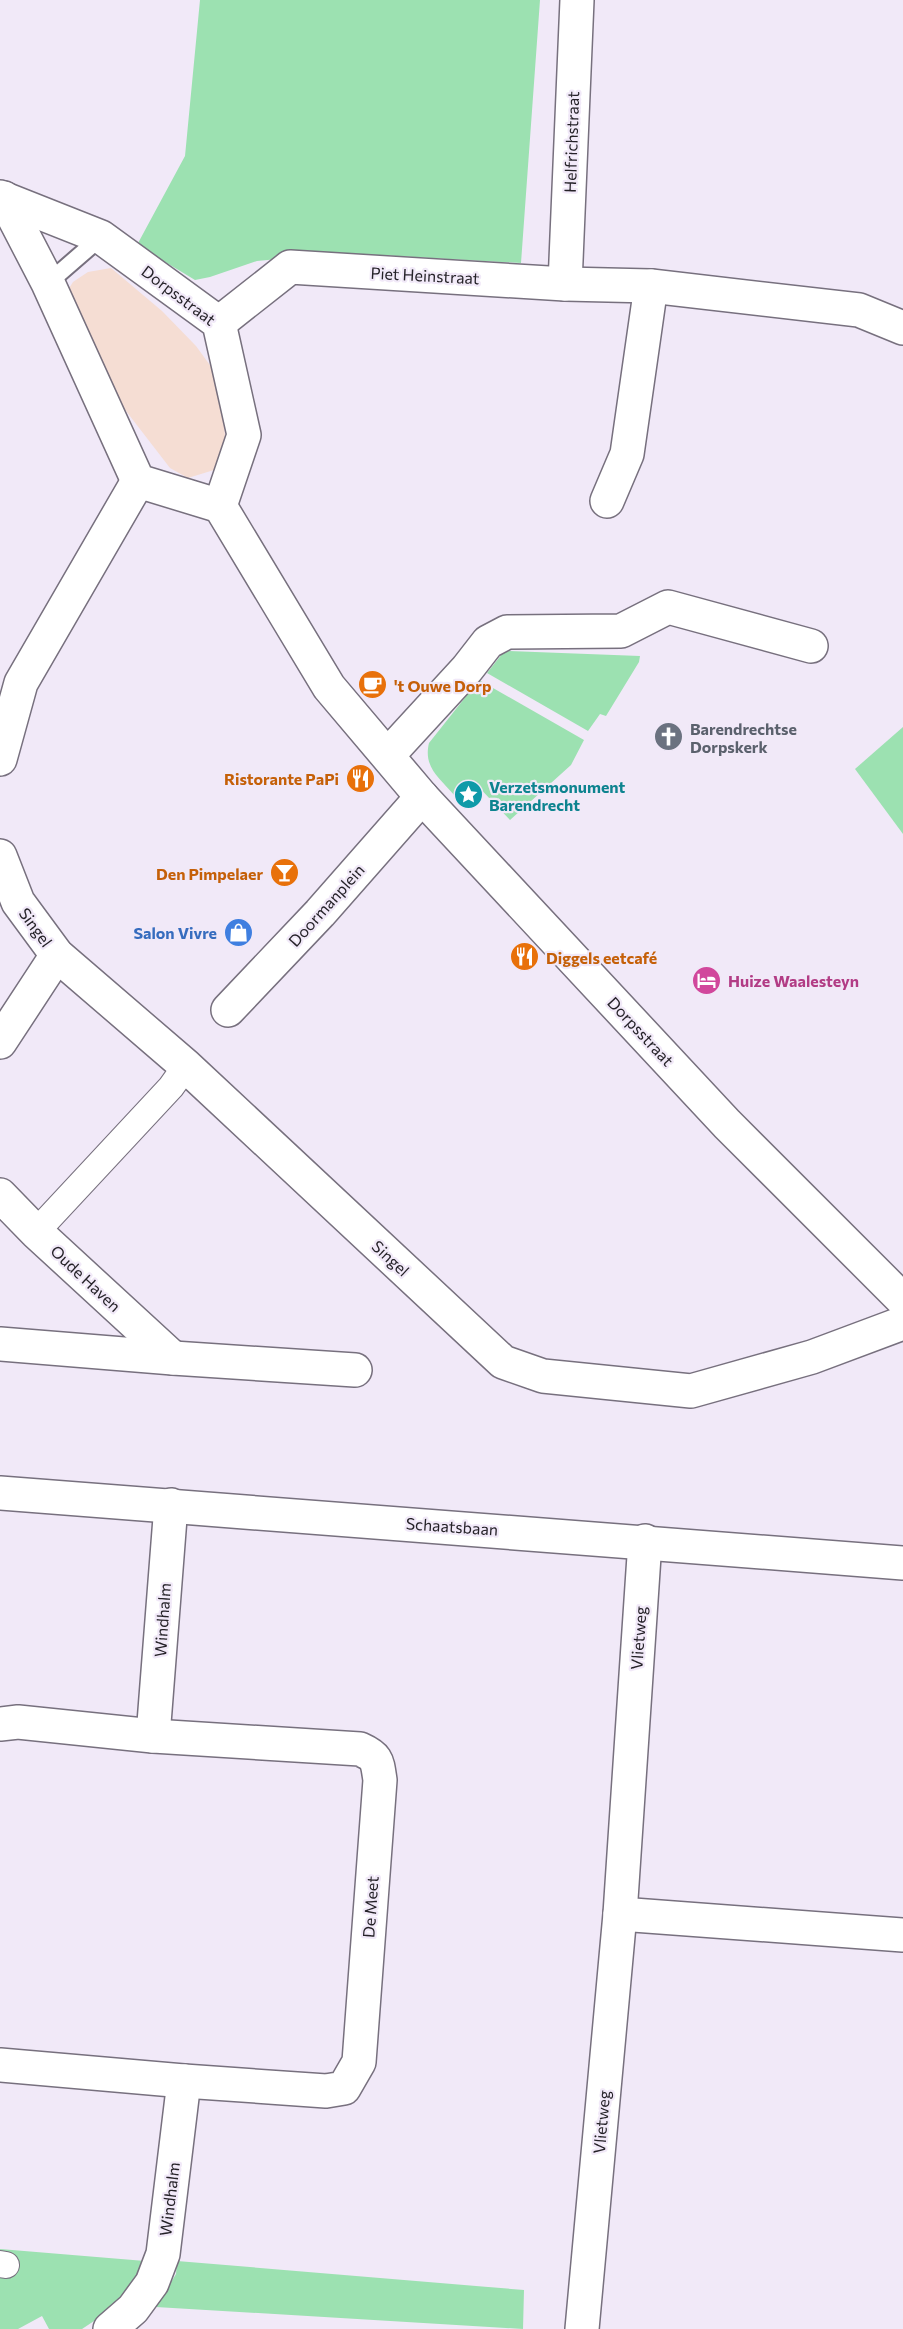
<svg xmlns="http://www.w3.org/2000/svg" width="903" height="2329" viewBox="0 0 903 2329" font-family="Commissioner,sans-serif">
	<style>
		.commercial { fill: #f5ddd3 }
		.green { fill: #9ce1b1 }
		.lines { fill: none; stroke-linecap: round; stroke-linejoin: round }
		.service-casing { stroke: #77707e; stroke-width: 20 }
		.pedestrian-casing { stroke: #77707e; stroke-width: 28 }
		.minor-casing { stroke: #77707e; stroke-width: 36 }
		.tertiary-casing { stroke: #77707e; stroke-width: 36 }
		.service { stroke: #fff; stroke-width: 16 }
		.pedestrian { stroke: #fff; stroke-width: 26 }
		.minor { stroke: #fff; stroke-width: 33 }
		.tertiary { stroke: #fff; stroke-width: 33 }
		.labels { text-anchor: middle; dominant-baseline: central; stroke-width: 4.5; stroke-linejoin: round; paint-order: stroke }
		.street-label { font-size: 16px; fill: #252228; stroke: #f1e9f8 }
		.food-label { font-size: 16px; font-weight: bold; fill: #c56008; stroke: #f1e9f8; text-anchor: start }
		.worship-label { font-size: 16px; font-weight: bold; fill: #5b616d; stroke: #f1e9f8; text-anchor: start }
		.culture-label { font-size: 16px; font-weight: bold; fill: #0d838f; stroke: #f1e9f8; text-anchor: start }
		.shop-label { font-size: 16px; font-weight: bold; fill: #366cbe; stroke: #f1e9f8; text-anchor: end }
		.hotel-label { font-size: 16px; font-weight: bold; fill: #b23c85; stroke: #f1e9f8; text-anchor: start }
	</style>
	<rect width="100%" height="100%" fill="#f1e9f8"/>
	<polygon class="commercial" points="111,268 162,311 196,346 220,379 226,447 220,462 214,470 188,478 170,468 106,385 68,290 73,282 88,272"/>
	<g class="green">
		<polygon points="200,0 540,0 521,263 380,255 310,256 257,261 210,277 195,280 137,245 185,156"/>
		<polygon points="509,651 640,656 639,662 606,716 600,714 588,731 487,673 502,654"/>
		<path d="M479,680l105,60 -13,25 -61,55 -37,-39 -18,15c-15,-18 -32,-28 -26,-53z"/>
		<polygon points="903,727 903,834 855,769"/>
		<polygon points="0,2249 145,2261 138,2280 100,2317 82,2329 49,2329 42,2316 18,2329 0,2329"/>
		<polygon points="177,2261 524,2290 523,2329 156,2307 176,2274"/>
	</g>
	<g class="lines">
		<defs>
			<polyline id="service" points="48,283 101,237"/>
			<g id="pedestrian">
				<polyline points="36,1232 171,1087 186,1066"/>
				<polyline points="0,2264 6,2265"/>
			</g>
			<g id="minor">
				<polyline points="0,197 101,237 219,323 244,435 220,506"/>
				<polyline points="4,198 48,283 138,481 220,506 329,687 422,797 727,1124 903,1300"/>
				<polyline points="565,284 577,0"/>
				<polyline points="219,323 290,267 565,284 651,286 859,310 903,328"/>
				<polyline points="607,501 627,454 651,286"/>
				<polyline points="388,755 467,669 488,642 507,632 621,631 668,607 811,646"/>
				<polyline points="0,759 21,683 138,481"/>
				<polyline points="0,856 18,902 57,955 186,1066 503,1362 543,1376 691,1391 812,1357 903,1323"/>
				<polyline points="228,1010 320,913 422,797"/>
				<polyline points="0,1042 57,955"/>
				<polyline points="0,1195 36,1232 173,1358"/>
				<polyline points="0,1344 173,1358 355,1370"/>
				<path d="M0,1724l18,-2 135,14 207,13c18,8 17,12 20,31l-21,282 -15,26 -18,3 -142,-10 -184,-16"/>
				<polyline points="153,1736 171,1505"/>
				<polyline points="620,1914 903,1935"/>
				<polyline points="110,2329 133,2309 152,2283 163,2254 184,2081"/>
				<polyline points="582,2329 620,1914 645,1541"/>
			</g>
			<polyline id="tertiary" points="0,1493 903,1563"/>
		</defs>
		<use href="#service" class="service-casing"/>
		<use href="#pedestrian" class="pedestrian-casing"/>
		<use href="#minor" class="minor-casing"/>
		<use href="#tertiary" class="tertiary-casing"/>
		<use href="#service" class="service"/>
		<use href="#pedestrian" class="pedestrian"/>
		<use href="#minor" class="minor"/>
		<use href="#tertiary" class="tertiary"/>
	</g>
	<defs>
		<symbol id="cafe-disc" viewBox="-11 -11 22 22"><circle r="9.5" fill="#e8710a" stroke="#f1e9f8"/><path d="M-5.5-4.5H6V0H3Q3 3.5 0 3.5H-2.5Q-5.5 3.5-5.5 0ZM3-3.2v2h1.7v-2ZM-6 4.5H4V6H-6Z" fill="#fff"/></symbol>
		<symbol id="church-disc" viewBox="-11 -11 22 22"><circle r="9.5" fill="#6b7280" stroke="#f1e9f8"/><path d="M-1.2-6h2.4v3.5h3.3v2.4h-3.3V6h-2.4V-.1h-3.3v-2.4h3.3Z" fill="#fff"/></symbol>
		<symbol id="restaurant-disc" viewBox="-11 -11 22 22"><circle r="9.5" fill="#e8710a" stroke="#f1e9f8"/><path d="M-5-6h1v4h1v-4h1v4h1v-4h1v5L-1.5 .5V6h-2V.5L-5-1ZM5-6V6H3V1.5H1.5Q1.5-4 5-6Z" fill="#fff"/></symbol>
		<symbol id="sight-disc" viewBox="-11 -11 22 22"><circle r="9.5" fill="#0f9aa8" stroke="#f1e9f8"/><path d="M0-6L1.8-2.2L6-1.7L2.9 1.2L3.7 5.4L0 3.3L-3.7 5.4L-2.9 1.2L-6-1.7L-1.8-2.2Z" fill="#fff"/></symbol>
		<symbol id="bar-disc" viewBox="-11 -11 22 22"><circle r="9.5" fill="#e8710a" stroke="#f1e9f8"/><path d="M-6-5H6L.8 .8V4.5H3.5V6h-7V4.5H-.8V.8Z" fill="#fff"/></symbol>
		<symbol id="shop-disc" viewBox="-11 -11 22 22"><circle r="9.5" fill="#3f7fe0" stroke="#f1e9f8"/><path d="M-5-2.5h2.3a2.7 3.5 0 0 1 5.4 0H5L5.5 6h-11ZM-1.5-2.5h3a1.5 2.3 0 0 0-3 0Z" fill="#fff"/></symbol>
		<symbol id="hotel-disc" viewBox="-11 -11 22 22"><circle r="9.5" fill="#d1479c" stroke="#f1e9f8"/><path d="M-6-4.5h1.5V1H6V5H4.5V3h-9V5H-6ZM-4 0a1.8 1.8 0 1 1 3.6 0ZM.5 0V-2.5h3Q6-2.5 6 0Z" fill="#fff"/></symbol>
	</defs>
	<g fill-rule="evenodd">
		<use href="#cafe-disc" x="356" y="668" width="33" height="33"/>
		<use href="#church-disc" x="652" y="720" width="33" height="33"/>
		<use href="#restaurant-disc" x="344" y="762" width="33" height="33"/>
		<use href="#sight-disc" x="452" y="778" width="33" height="33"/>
		<use href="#bar-disc" x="268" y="856" width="33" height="33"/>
		<use href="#shop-disc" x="222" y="916" width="33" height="33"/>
		<use href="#restaurant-disc" x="508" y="940" width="33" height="33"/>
		<use href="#hotel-disc" x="690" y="964" width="33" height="33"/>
	</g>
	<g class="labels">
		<g class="street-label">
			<text transform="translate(571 142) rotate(-88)">Helfrichstraat</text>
			<text transform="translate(425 275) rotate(3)">Piet Heinstraat</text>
			<text transform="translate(179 295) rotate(37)">Dorpsstraat</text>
			<text transform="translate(326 905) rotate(-48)">Doormanplein</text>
			<text transform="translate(36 927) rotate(54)">Singel</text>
			<text transform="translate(641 1031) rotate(47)">Dorpsstraat</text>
			<text transform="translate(391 1258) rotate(43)">Singel</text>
			<text transform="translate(86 1278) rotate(43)">Oude Haven</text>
			<text transform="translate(452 1526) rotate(4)">Schaatsbaan</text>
			<text transform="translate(162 1620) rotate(-86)">Windhalm</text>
			<text transform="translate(638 1638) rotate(-86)">Vlietweg</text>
			<text transform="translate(370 1907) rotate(-86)">De Meet</text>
			<text transform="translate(601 2122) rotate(-85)">Vlietweg</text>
			<text transform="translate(169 2199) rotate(-83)">Windhalm</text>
		</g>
		<g class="food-label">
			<text x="394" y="685">'t Ouwe Dorp</text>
			<text x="339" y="778" text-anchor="end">Ristorante PaPi</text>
			<text x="263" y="873" text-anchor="end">Den Pimpelaer</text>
			<text x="546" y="957">Diggels eetcafé</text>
		</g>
		<g class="worship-label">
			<text x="690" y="728">Barendrechtse<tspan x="690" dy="18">Dorpskerk</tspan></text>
		</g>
		<g class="culture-label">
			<text x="489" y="786">Verzetsmonument<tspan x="489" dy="18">Barendrecht</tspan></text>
		</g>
		<g class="shop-label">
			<text x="217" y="932">Salon Vivre</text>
		</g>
		<g class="hotel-label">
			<text x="728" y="980">Huize Waalesteyn</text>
		</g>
	</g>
</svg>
